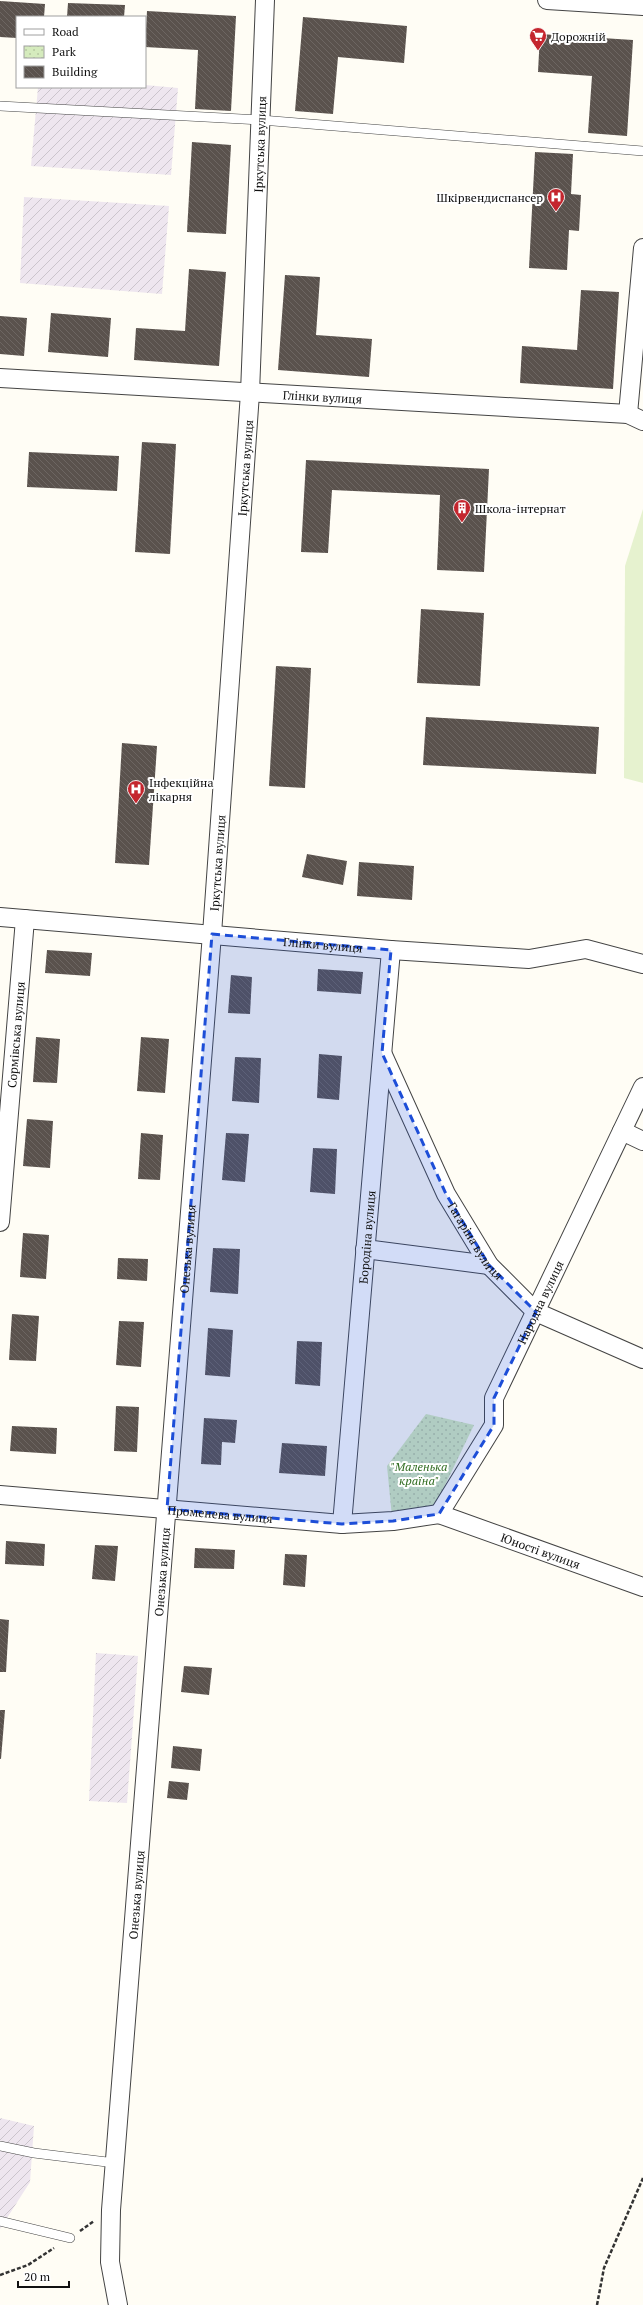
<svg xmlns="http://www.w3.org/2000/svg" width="643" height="2305" viewBox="0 0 643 2305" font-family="'PT Serif',serif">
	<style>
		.industrial { fill: url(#industrial-furrows) }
		.park { fill: url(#park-dots) }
		.pitch { fill: #e6f2cf }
		.building { fill: url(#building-back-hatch) }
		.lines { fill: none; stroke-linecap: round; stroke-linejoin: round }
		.lane-casing { stroke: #444; stroke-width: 10 }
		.street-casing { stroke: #444; stroke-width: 20 }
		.path { stroke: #333; stroke-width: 2.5; stroke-dasharray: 4 2; stroke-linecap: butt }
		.lane { stroke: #fff; stroke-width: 9 }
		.street { stroke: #fff; stroke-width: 18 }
		.marked { fill: #1d4ed8; fill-opacity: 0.2; stroke: #1d4ed8; stroke-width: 3; stroke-dasharray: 8 5; stroke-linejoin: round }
		.labels { text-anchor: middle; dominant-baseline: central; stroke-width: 4; stroke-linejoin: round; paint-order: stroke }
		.poi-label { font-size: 12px; fill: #111; stroke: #fff; text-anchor: start }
		.street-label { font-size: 12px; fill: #111; stroke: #fff }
		.park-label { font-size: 12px; font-style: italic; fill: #2f6b1f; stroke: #fff }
	</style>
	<defs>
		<pattern id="industrial-furrows" width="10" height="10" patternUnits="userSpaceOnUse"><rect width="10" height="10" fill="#eee6ef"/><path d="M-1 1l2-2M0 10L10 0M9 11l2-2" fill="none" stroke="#cbc4cc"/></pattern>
		<pattern id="park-dots" width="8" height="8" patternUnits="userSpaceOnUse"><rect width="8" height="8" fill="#d5ebbd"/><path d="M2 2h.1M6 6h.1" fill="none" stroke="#b6c8a1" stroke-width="1.8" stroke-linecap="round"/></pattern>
		<pattern id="building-back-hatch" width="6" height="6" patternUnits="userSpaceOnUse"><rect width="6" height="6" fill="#5a524d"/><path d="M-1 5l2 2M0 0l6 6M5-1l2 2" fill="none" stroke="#6d6662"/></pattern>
	</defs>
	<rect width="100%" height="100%" fill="#fffdf5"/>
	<g class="industrial">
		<polygon points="145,85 178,88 171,175 31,166 38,87 145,87"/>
		<polygon points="24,197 169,206 162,294 20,283"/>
		<polygon points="96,1653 138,1656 127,1803 89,1801"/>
		<polygon points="0,2118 34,2126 30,2182 0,2229"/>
	</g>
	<polygon class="park" points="426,1414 474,1425 433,1510 392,1517 387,1466"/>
	<polygon class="pitch" points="643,509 643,783 624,778 625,566"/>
	<g class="building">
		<polygon points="0,1 45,4 44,17 17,17 17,38 0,37"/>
		<polygon points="68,3 125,5 124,17 67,17"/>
		<polygon points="147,11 236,16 231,111 195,109 198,50 145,47"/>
		<polygon points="303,17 407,26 404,63 338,57 333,114 295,111"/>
		<polygon points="540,34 633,40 627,136 588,133 592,76 538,72"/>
		<polygon points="192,142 231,145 226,234 187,232"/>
		<polygon points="535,152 573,154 571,194 581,195 579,231 569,230 567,270 529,268"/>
		<polygon points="189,269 226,272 219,366 134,360 136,328 185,331"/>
		<polygon points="285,275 320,277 316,335 372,339 369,377 278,370"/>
		<polygon points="581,290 619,292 613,389 520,383 522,346 577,350"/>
		<polygon points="51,313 111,318 108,357 48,352"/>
		<polygon points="0,316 27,318 24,356 0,354"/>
		<polygon points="142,442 176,444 170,554 135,552"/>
		<polygon points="29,452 119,456 117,491 27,487"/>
		<polygon points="306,460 489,469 484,572 437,570 440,495 332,490 328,553 301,552"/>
		<polygon points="421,609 484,613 480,686 417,683"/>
		<polygon points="276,666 311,668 305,788 269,786"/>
		<polygon points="426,717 599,727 596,774 423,765"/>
		<polygon points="122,743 157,746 149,865 115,863"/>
		<polygon points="307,854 347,861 343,885 302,877"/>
		<polygon points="359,862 414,866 412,900 357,896"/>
		<polygon points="47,950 92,953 90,976 45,973"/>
		<polygon points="318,969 363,972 361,994 317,991"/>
		<polygon points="231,975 252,977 250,1014 228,1013"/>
		<polygon points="36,1037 60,1039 57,1083 33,1082"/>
		<polygon points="141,1037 169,1039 165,1093 137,1091"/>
		<polygon points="319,1054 342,1056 339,1100 317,1098"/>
		<polygon points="235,1057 261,1058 259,1103 232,1101"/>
		<polygon points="27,1119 53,1121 50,1168 23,1166"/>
		<polygon points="141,1133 163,1135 160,1180 138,1179"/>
		<polygon points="226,1133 249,1134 245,1182 222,1180"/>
		<polygon points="313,1148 337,1149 335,1194 310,1192"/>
		<polygon points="23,1233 49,1235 46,1279 20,1277"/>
		<polygon points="213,1248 240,1249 238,1294 210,1292"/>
		<polygon points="118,1258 148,1259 147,1281 117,1279"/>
		<polygon points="12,1314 39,1316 36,1361 9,1360"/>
		<polygon points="119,1321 144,1322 141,1367 116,1365"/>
		<polygon points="208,1328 233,1330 230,1377 205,1375"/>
		<polygon points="297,1341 322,1342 320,1386 295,1384"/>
		<polygon points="116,1406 139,1407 137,1452 114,1451"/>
		<polygon points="204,1418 237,1420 235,1443 222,1442 221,1465 201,1464"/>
		<polygon points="12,1426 57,1428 56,1454 10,1451"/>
		<polygon points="282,1443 327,1446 325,1476 279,1473"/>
		<polygon points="6,1541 45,1544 44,1566 5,1564"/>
		<polygon points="95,1545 118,1546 115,1581 92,1579"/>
		<polygon points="195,1548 235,1550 234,1569 194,1568"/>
		<polygon points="285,1554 307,1555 305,1587 283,1585"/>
		<polygon points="0,1619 9,1620 6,1672 0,1672"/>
		<polygon points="184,1666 212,1668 209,1695 181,1692"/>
		<polygon points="0,1710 5,1710 1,1759 0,1759"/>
		<polygon points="173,1746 202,1749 200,1771 171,1768"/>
		<polygon points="169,1781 189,1783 187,1800 167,1798"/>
	</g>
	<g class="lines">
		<defs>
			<g id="lane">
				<polyline points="0,106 261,120 643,151"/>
				<polyline points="0,2146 34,2153 115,2163"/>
				<polyline points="0,2221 70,2238"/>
			</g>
			<g id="street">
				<polyline points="547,0 643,6"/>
				<path id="s1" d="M0,378l628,36 15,7"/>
				<polyline points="628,414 643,248"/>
				<path id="s2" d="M0,917l391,33 138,9 57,-10 57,15"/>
				<path id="s3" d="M383,1055l63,139 43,71 47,47 107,47"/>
				<polyline points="622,1131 643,1141"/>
				<path id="s4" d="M0,1222l25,-303"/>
				<polyline points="365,1249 489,1265"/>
				<path id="s5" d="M0,1495l342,29 51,-3 46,-7"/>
				<path id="s6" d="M439,1514l55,-89v-27l149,-311"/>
				<path id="s7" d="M439,1514l204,73"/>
				<path id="s8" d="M342,1524l49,-574"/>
				<path id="s9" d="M118,2305l-8,-43 1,-52 101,-1276 18,-254 20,-287 15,-393"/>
			</g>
		</defs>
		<use href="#lane" class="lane-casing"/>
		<use href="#street" class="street-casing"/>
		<g class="path">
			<polyline points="80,2231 94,2221"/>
			<polyline points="0,2275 28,2265 54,2248"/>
			<polyline points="597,2305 604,2268 643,2178"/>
		</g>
		<use href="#lane" class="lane"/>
		<use href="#street" class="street"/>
	</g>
	<path class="marked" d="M212,934l179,16 -9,103 64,141 43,71 47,47 -42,86v27l-55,89 -46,7 -51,3 -175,-15z"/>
	<defs>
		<symbol id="supermarket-pin" viewBox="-11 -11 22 30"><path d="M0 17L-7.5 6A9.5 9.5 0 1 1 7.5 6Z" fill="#c4262e" stroke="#fff"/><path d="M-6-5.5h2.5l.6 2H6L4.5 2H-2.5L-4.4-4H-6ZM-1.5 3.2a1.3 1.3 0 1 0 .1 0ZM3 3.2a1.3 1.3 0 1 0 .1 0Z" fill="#fff"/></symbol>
		<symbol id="hospital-pin" viewBox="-11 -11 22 30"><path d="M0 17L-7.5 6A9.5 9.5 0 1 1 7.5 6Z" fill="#c4262e" stroke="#fff"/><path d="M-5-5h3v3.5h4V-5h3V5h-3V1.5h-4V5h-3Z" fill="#fff"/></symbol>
		<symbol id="building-pin" viewBox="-11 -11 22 30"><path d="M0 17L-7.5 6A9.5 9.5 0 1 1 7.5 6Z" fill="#c4262e" stroke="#fff"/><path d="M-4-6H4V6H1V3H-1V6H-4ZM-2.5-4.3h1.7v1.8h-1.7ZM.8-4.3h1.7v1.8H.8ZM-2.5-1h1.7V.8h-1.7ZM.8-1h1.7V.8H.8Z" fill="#fff"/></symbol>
	</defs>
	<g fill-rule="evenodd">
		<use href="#supermarket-pin" x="528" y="26" width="20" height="27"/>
		<use href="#hospital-pin" x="546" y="187" width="20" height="27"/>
		<use href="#building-pin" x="452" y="498" width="20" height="27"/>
		<use href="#hospital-pin" x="126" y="779" width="20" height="27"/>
	</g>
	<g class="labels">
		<g class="poi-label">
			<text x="551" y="36">Дорожній</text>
			<text x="543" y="197" text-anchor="end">Шкірвендиспансер</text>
			<text x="475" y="508">Школа-інтернат</text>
			<text x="149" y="782">Інфекційна<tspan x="149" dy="14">лікарня</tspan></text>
		</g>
		<g class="street-label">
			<text stroke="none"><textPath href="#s9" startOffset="2167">Іркутська вулиця</textPath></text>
			<text stroke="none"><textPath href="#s1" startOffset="323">Глінки вулиця</textPath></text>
			<text stroke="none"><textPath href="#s9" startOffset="1843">Іркутська вулиця</textPath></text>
			<text stroke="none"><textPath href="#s9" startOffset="1447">Іркутська вулиця</textPath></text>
			<text stroke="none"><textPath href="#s2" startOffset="324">Глінки вулиця</textPath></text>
			<text stroke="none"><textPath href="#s4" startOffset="188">Сормівська вулиця</textPath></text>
			<text stroke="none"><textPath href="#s8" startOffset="288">Бородіна вулиця</textPath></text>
			<text stroke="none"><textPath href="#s3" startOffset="208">Гагаріна вулиця</textPath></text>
			<text stroke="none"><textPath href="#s9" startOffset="1060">Онезька вулиця</textPath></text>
			<text stroke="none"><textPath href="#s6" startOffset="238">Народна вулиця</textPath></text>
			<text stroke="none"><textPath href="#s5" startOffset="221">Променева вулиця</textPath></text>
			<text stroke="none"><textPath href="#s7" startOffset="108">Юності вулиця</textPath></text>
			<text stroke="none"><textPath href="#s9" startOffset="736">Онезька вулиця</textPath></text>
			<text stroke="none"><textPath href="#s9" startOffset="412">Онезька вулиця</textPath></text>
		</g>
		<g class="park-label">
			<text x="419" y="1466">"Маленька<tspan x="419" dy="14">країна"</tspan></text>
		</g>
	</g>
	<rect x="16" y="16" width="130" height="72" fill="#ffffff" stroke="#a0a0a0"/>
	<rect x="24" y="29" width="20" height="6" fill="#ffffff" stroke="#a0a0a0"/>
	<text x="52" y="36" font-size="12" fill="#111111">Road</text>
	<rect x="24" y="46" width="20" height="12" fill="url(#park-dots)" stroke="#a0a0a0"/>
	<text x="52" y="56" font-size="12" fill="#111111">Park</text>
	<rect x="24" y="66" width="20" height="12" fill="url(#building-back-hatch)" stroke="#a0a0a0"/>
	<text x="52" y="76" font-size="12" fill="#111111">Building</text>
	<path d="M18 2281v6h51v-6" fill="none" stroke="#111111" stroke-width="2"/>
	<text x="24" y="2281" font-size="12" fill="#111111" stroke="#ffffff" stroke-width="3" paint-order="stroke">20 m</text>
</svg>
